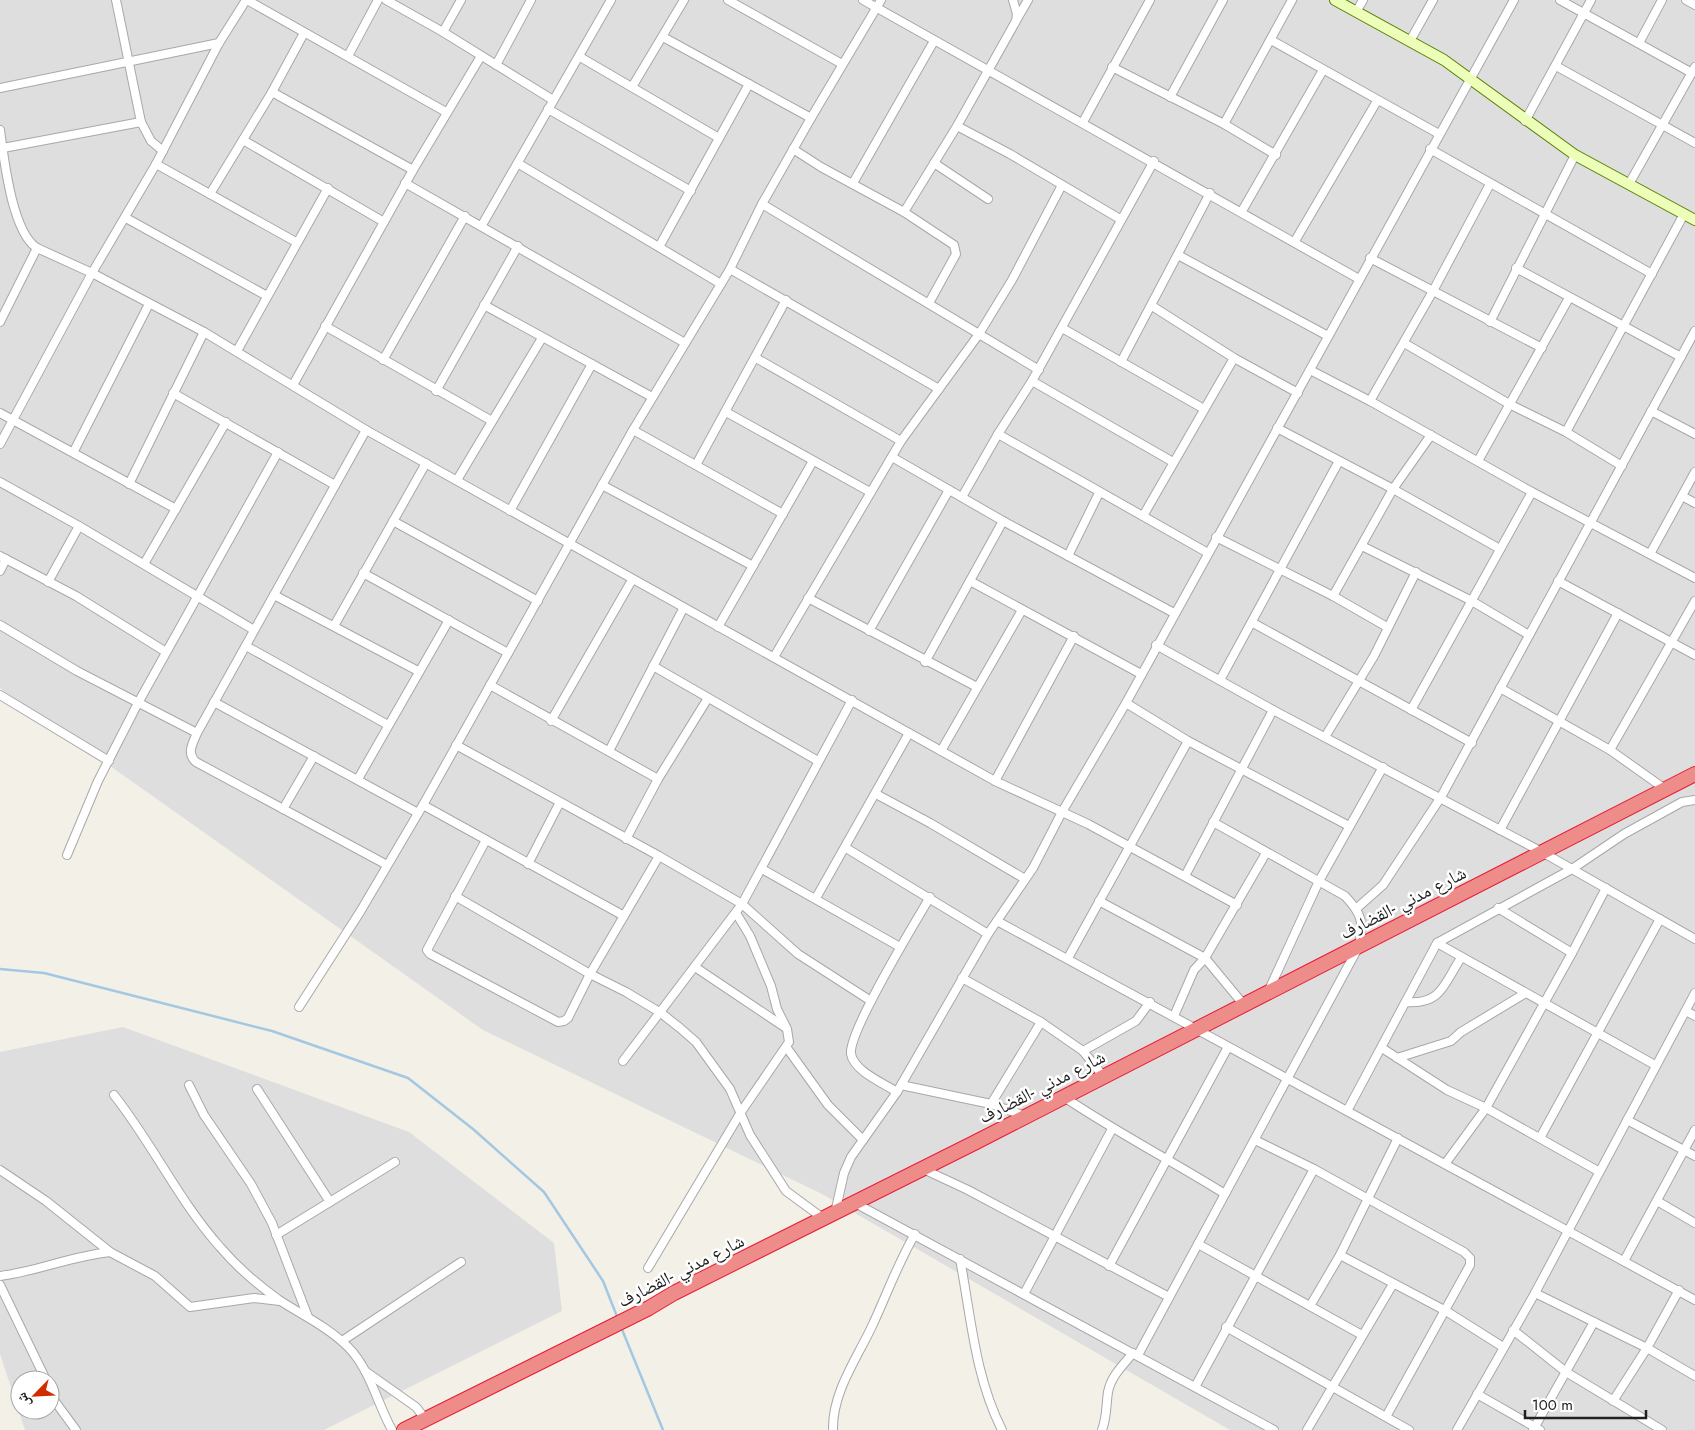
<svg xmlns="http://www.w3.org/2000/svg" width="1695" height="1430" viewBox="0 0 1695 1430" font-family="Jost,'Noto Naskh Arabic',sans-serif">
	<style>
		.residential { fill: #dfdede; fill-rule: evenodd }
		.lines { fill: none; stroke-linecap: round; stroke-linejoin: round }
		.stream { stroke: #a4c7e2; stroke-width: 2.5 }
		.street-casing { stroke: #a8a8a8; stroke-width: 10 }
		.secondary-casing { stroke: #577f00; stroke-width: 12 }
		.highway-casing { stroke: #e81c37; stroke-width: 16 }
		.street { stroke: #fff; stroke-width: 8 }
		.secondary { stroke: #ecfeb8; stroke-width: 10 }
		.highway { stroke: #ee8c8a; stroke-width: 14 }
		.labels { text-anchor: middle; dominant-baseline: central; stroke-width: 5; stroke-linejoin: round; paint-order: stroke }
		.street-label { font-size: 18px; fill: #212121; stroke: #fff }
	</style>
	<rect width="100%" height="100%" fill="#f2f0e7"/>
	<g class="residential">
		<polygon points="0,0 1695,0 1695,1430 1230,1430 822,1194 483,1030 0,688"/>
		<path d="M123,1027l286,105 145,111 8,68 -238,119h-299l-25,-76v-302zM20,1380h30v30h-30z"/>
	</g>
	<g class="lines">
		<g class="stream">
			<polyline points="0,969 44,973 272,1031 408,1078 473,1129 544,1192 603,1281 618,1319"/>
			<polyline points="621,1327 663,1430"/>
		</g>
		<defs>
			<g id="street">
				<polyline points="116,0 141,122 151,141 163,151"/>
				<polyline points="247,0 446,112"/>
				<polyline points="386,0 443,32 553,100"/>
				<polyline points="728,0 842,64"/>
				<polyline points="863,0 1359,279"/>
				<polyline points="1560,0 1692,73"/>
				<polyline points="1686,0 1695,5"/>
				<polyline points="1356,12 1363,0"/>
				<polyline points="1017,19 1028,0"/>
				<polyline points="443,32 461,0"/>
				<polyline points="663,37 811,118"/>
				<polyline points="1271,40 1439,134"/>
				<polyline points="1410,41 1433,0"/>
				<polyline points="1639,43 1662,0"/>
				<polyline points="348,56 378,0"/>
				<polyline points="580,57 719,138"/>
				<polyline points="496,65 531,0"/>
				<polyline points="1556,66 1695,143"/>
				<polyline points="1112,67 1224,124 1276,155"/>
				<polyline points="632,87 684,0"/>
				<polyline points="0,88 219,43"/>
				<polyline points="272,92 413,170"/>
				<polyline points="1170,97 1223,0"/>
				<polyline points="548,109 691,191"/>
				<polyline points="1525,121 1591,0"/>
				<polyline points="1083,122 1150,0"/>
				<polyline points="1224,124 1292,0"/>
				<polyline points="957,126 1010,154 1120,219"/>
				<path d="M0,130c4,29 12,102 37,118l55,25 112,59 162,98 629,351 93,43 149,81"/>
				<polyline points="243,140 384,222"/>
				<polyline points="3,148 141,122"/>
				<polyline points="793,149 821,167 904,212 954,245 956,254 929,303"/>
				<polyline points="1430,149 1652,274"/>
				<polyline points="934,163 988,199"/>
				<polyline points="156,164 296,242"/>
				<polyline points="519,164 721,284"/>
				<polyline points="405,183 685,343"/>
				<polyline points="853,183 934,41"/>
				<polyline points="1629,184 1695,67"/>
				<polyline points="210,194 272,92 304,33"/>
				<polyline points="762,204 1039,370"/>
				<polyline points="1242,211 1323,70"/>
				<polyline points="904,212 957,126 1016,21 1017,14 1013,0"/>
				<polyline points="126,218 267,296"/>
				<polyline points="482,225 611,0"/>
				<polyline points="1295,241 1377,101"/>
				<polyline points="659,247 749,84"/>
				<polyline points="1178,255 1328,336"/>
				<polyline points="1370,258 1542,348"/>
				<polyline points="1516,268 1681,357"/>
				<polyline points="730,269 939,389"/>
				<polyline points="484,305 652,397"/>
				<polyline points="1152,306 1234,358 1298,393"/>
				<polyline points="0,322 37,248"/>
				<polyline points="1490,322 1575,155"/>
				<polyline points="325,326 492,421"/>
				<polyline points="1062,328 1204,409"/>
				<polyline points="1404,343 1511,405 1566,432 1622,466"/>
				<polyline points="237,351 328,188"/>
				<polyline points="756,358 901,441"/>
				<polyline points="383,360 465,216"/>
				<polyline points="1121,362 1210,193"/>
				<polyline points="1310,370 1370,401 1532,492 1695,578"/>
				<polyline points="1032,381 1173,462"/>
				<polyline points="293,385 413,170 481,56"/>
				<polyline points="436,391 518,246"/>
				<polyline points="173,393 335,485"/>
				<polyline points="1370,401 1433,291 1490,184"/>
				<polyline points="1651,411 1695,434"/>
				<polyline points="726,412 870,492"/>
				<polyline points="0,413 176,509"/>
				<polyline points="1277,428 1393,489 1500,549"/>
				<path d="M366,430l-169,303c-4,10 -11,20 -1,29l191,103"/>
				<polyline points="633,430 783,514"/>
				<polyline points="1566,432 1684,214"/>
				<polyline points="998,434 1208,553"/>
				<polyline points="0,444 92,273 156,164 219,43 246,0"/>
				<polyline points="74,451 149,304"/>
				<polyline points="892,457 1003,521 1174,613"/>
				<polyline points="1478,461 1569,298"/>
				<polyline points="696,465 786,300"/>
				<polyline points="457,480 542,338"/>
				<polyline points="0,482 79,526 254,630"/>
				<polyline points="129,484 204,332"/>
				<polyline points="602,485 753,566"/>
				<polyline points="1682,496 1695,503"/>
				<polyline points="962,497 998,434 1032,381 1154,161"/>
				<polyline points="510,511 592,364"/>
				<polyline points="1143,516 1234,358"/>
				<polyline points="393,521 538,601"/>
				<polyline points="1216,537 1333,596 1387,627"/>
				<polyline points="1362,546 1470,600 1529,635"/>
				<polyline points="1650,554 1695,472"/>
				<polyline points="0,556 76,596 166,652"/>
				<polyline points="1068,556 1099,493"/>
				<polyline points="144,564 226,422"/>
				<polyline points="0,571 6,559"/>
				<polyline points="363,573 508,653"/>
				<polyline points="970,581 1141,674"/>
				<polyline points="1558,581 1695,655"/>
				<polyline points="48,582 79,526"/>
				<polyline points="274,595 418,671"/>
				<polyline points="1333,596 1393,489 1431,435"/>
				<polyline points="808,598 977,687"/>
				<polyline points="1253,623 1472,743"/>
				<polyline points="0,625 77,671 197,733"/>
				<polyline points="334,626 426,463"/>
				<polyline points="718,627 813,461"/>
				<polyline points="869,631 949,490"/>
				<polyline points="1156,645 1273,710 1542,852 1695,939"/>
				<polyline points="246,646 388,725"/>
				<polyline points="774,657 901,441 979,334 1012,280 1062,185"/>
				<polyline points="925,662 1003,521"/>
				<polyline points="653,666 818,761"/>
				<polyline points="1220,680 1339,461"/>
				<polyline points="490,685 658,779"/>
				<polyline points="1500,688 1610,750 1665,789"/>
				<polyline points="0,695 109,761"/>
				<polyline points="214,702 418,813"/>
				<polyline points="1126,703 1188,741 1349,826"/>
				<polyline points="1411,710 1532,492"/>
				<polyline points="551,721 632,580"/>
				<polyline points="1325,737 1374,656 1416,572"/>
				<polyline points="456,745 659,856 742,904 798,954 871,1001"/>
				<polyline points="1610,750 1695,601"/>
				<polyline points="609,751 683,609"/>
				<polyline points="941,751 1022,610"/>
				<polyline points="358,779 449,620"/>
				<polyline points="995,781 1074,636"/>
				<polyline points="876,794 930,823 1025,879"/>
				<polyline points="423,805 624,916"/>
				<polyline points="283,809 314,756"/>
				<polyline points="1500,830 1618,613"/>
				<polyline points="626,839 658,779 708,698"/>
				<polyline points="486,840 427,950 430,954 558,1022 564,1021 568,1018 590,974 659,856"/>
				<polyline points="846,848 988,934 1033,868 1062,812 1126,703 1514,0"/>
				<polyline points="67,855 98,781 138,703 278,452"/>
				<polyline points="528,864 559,804"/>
				<polyline points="762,869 900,947"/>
				<polyline points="1185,876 1273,710"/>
				<polyline points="455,896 590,974 626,992 661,1013 680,1028 696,1042 730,1089 750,1135 786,1191 824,1219"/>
				<polyline points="816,898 909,733"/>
				<polyline points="1099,901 1205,958 1244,1005"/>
				<polyline points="1357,908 1383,885 1441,797 1695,331"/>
				<polyline points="1498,908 1572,953"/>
				<polyline points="997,921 1695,1300"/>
				<polyline points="1437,943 1655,1065"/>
				<polyline points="1068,958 1188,741"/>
				<polyline points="695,967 786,1028"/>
				<polyline points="962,978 1041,1022 1083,1051 1104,1077"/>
				<polyline points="1268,992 1319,881 1383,767"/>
				<path d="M1406,1002c36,3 38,-19 55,-44"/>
				<polyline points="299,1007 360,912 423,805 633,430 730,269 762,204 811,118 881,0"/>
				<polyline points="1686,1011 1695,1016"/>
				<polyline points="1174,1016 1194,970 1205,958 1266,853"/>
				<polyline points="787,1048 828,1105 863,1140"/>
				<polyline points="1382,1048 1447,1090 1486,1108 1598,1171"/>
				<polyline points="1083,1051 1136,1021 1150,1002"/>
				<polyline points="1397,1058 1451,1041 1461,1032 1524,994"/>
				<polyline points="623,1061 742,904 852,700"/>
				<polyline points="189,1085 204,1115 251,1184 272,1223 308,1317"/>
				<polyline points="901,1085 991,1104 1025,1116"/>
				<polyline points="257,1089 330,1202"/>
				<path d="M897,1092c-14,-9 -43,-21 -46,-38 -3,-22 65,-133 79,-157"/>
				<path d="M114,1095c38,48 65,106 106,152 17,20 38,38 59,53 23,15 49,27 69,47 22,22 29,56 44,83"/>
				<path d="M1064,1097c52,35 108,64 161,97"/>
				<polyline points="991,1104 1041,1022"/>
				<polyline points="1347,1111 1437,943 1572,869 1624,834 1682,802 1695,800"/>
				<polyline points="1627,1120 1695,1156"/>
				<polyline points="1540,1138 1660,919"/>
				<polyline points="1255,1140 1314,1169 1464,1252 1470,1258 1470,1265 1387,1415"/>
				<polyline points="1445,1164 1486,1108 1572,953 1606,888"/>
				<polyline points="923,1169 968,1190 1169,1297"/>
				<polyline points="0,1170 46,1201 110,1252 155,1276 190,1307 254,1298 280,1301"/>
				<polyline points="1657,1201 1695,1223"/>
				<polyline points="855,1203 1274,1430"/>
				<polyline points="835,1213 844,1173 851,1157 897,1092 988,934"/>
				<polyline points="276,1235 395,1162"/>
				<polyline points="1198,1244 1362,1335"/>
				<polyline points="1340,1255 1446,1311 1503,1347"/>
				<path d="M960,1259c11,58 15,118 42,171"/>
				<polyline points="1624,1261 1695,1130"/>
				<polyline points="1109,1266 1228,1047"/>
				<polyline points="648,1268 741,1112 789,1042 787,1029 777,1009 771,986 750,936 736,913"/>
				<path d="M0,1276c38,-5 72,-20 110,-24"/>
				<polyline points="0,1285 46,1380"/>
				<polyline points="1535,1293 1647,1348 1695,1376"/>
				<polyline points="1024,1294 1112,1129"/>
				<polyline points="1310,1306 1340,1255 1398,1138"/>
				<polyline points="1226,1327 1409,1430"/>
				<polyline points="1513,1330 1566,1372 1662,1430"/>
				<polyline points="342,1341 461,1262"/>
				<path d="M1138,1355l221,-409c5,-24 3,-32 -14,-50l-132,-74"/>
				<polyline points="365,1371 416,1407 426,1420"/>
				<polyline points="1195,1387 1314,1169"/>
				<polyline points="50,1391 54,1400 76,1430"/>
				<polyline points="1477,1394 1540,1430"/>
				<polyline points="1613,1401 1647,1348 1679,1290"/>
				<path d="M833,1430c-1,-38 25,-73 40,-106 14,-30 25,-61 42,-90"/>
				<path d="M1102,1430c5,-13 4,-25 6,-38 3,-16 16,-28 25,-39"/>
				<polyline points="1307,1430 1393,1284"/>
				<polyline points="1457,1430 1535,1293 1695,993"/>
				<polyline points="1533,1430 1594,1322"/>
			</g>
			<polyline id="secondary" points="1335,0 1444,60 1575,155 1695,220"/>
			<polyline id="highway" points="404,1430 649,1308 674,1293 976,1142 1695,774"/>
		</defs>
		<use href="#street" class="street-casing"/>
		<use href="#secondary" class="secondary-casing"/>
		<use href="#highway" class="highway-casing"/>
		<use href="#street" class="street"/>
		<use href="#secondary" class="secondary"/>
		<use href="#highway" class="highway"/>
	</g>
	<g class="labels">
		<g class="street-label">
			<text transform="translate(1403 903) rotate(-27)">شارع مدني -القضارف</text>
			<text transform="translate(1042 1087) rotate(-27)">شارع مدني -القضارف</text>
			<text transform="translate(681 1271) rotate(-27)">شارع مدني -القضارف</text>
		</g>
	</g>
	<g transform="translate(35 1395) rotate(246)"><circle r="24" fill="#ffffff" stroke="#a6a6a6"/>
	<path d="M0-4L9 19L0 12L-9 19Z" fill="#d12c00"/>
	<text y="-8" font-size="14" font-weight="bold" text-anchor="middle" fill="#212121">ش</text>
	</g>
	<path d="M1525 1410v8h121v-8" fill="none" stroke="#212121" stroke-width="2.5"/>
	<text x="1532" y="1410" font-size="15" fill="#212121" stroke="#ffffff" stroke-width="4" paint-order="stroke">100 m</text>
</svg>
